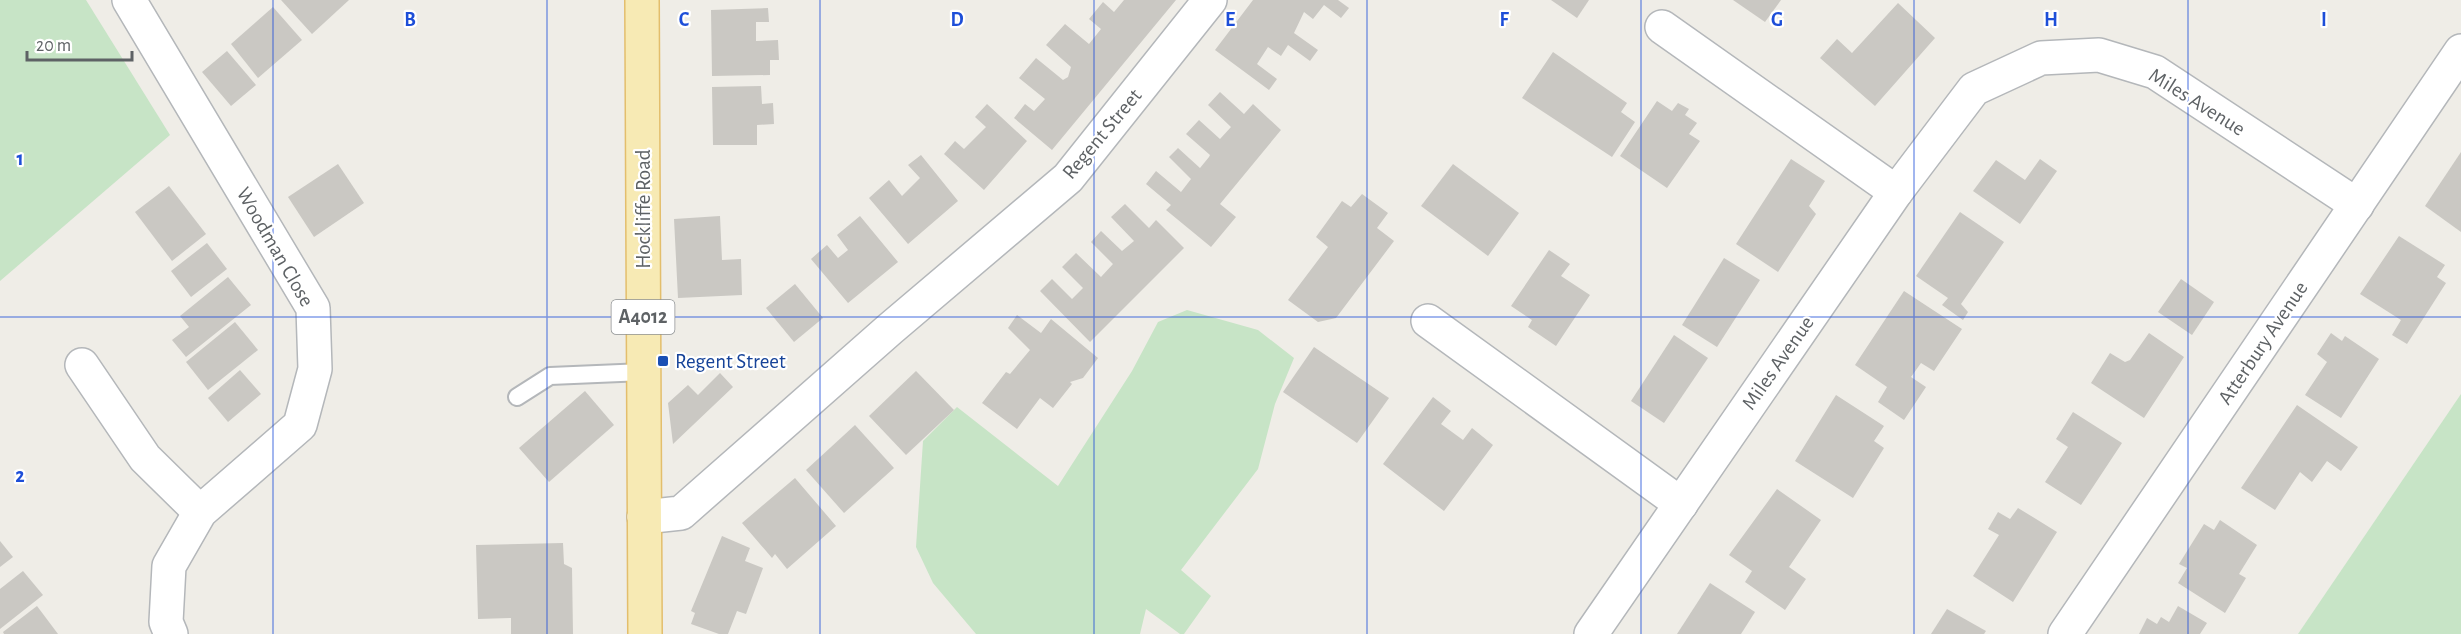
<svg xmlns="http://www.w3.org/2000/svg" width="2461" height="634" viewBox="0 0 2461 634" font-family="'Alegreya Sans',sans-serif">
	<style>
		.green { fill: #c7e4c6 }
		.building { fill: #cac8c3 }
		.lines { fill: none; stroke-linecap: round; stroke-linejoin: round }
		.service-casing { stroke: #b4b7ba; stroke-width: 20 }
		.minor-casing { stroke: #b4b7ba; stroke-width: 36 }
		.primary-casing { stroke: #e3be6c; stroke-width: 36 }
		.service { stroke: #fff; stroke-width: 16 }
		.minor { stroke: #fff; stroke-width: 33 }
		.primary { stroke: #f7eab4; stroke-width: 33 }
		.grid { fill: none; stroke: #1d4ed8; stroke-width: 1.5; stroke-opacity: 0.55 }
		.transit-dot { fill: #1a4fb4; stroke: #fff; stroke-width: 2 }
		.labels { text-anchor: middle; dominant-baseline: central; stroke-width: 4.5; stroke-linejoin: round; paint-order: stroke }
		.shield { fill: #fff; stroke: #8e9193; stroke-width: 1.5 }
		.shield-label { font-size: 20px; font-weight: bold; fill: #5e6265 }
		.street-label { font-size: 21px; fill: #5e6265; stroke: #fff }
		.transit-label { font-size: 21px; fill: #164399; stroke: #fff; text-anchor: start }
		.grid-label { font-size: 20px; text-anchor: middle; font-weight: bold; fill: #1d4ed8; stroke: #fff; stroke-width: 4.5; stroke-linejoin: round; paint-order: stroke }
	</style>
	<rect width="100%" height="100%" fill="#efede7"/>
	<g class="green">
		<polygon points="0,0 86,0 170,135 0,281"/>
		<polygon points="1187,310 1258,330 1294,358 1275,404 1258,469 1181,570 1211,596 1184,634 1180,634 1146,609 1140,634 976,634 933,583 916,547 923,441 957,407 1058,486 1132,371 1158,322"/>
		<polygon points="2461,394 2461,634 2298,634"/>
	</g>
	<g class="building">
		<polygon points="281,0 349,0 312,34"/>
		<polygon points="1124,0 1176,0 1052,150 1014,118 1025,104 1034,111 1045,99 1019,78 1036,58 1063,80 1068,77 1071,67 1046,45 1065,24 1089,44 1101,29 1089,19 1103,2 1114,12"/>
		<polygon points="1253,0 1338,0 1349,8 1341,18 1324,5 1313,19 1304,12 1294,33 1318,50 1310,61 1288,45 1281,56 1268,47 1257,64 1277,79 1269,90 1215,50"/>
		<polygon points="1551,0 1589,0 1577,18"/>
		<polygon points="1733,0 1781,0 1765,22"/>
		<polygon points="1898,3 1935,38 1875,106 1820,58 1837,39 1852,53"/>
		<polygon points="273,7 302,40 258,78 231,44"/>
		<polygon points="768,8 769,22 756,22 756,41 778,40 779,60 770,60 770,75 712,76 711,10"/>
		<polygon points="227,51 256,85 231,106 202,72"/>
		<polygon points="1553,52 1627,103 1621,112 1635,122 1612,157 1522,98"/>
		<polygon points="761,86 762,104 773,103 774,124 757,125 757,145 713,145 712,87"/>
		<polygon points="1220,92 1244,114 1253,104 1281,130 1220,204 1236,217 1211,247 1166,210 1171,205 1146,184 1156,171 1181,192 1191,179 1169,157 1178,148 1200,168 1209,157 1210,155 1186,134 1199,120 1220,139 1231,127 1208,105"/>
		<polygon points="1657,101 1672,111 1678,103 1689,109 1685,115 1697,123 1689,134 1700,141 1667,188 1620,156"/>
		<polygon points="987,104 1027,141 984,190 944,154 955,141 964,149 986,127 975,117"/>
		<polygon points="2461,152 2461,232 2425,206"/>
		<polygon points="921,155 958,201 908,244 869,198 889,180 902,196 920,178 908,165"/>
		<polygon points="1791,159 1825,181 1809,206 1816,214 1778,272 1736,244"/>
		<polygon points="2040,159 2057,171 2020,224 1973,191 1996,160 2025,180"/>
		<polygon points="338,164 364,203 314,237 288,197"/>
		<polygon points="1453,164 1519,213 1488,256 1421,206"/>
		<polygon points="169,186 206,234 172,261 135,212"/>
		<polygon points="1362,194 1388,213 1377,228 1394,241 1336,318 1318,322 1288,300 1328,247 1316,237 1342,201 1351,207"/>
		<polygon points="1125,204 1149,228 1156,220 1184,248 1090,342 1040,291 1052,279 1072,299 1083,288 1062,267 1076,253 1101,277 1113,264 1091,242 1101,231 1122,251 1134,241 1111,217"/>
		<polygon points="1960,212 2004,242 1961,304 1968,312 1963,320 1942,305 1948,298 1916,276"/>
		<polygon points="720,216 722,260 741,259 742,295 678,298 674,219"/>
		<polygon points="860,216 898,262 848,303 811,259 827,245 838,258 848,250 837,235"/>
		<polygon points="2399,236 2445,265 2437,277 2446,283 2407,344 2392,335 2401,320 2360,294"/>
		<polygon points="207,243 227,269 191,297 171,271"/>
		<polygon points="1549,250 1570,264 1561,276 1590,295 1556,346 1528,327 1532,320 1511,306"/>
		<polygon points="1724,258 1760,280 1717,347 1682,325"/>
		<polygon points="228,277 251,305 186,357 172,340 189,327 180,316"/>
		<polygon points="2181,279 2214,302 2192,335 2158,312"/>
		<polygon points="795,284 823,318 794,342 766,308"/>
		<polygon points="1904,291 1962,329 1934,371 1921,363 1911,377 1926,387 1904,420 1878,402 1887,387 1855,365"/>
		<polygon points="1017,315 1041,333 1051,319 1098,358 1083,378 1070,382 1072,384 1053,408 1040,398 1017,429 982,403 1006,372 1010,374 1030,350 1008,328"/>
		<polygon points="235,322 258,350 208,390 186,362"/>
		<polygon points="2149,333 2184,357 2144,418 2091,383 2110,353 2125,362 2130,360"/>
		<polygon points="2331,333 2342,341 2345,336 2379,359 2341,418 2305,395 2327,362 2317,354"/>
		<polygon points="1674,335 1708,358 1664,423 1631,401"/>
		<polygon points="1314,347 1389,398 1357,443 1283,392"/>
		<polygon points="240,370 261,394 228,422 208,398"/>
		<polygon points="916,371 954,410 906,455 869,416"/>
		<polygon points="720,373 733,387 673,444 668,403 688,385 698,395"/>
		<polygon points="585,391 614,425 549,482 519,448"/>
		<polygon points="1836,395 1884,426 1874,441 1884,448 1853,498 1795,461"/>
		<polygon points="1433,397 1451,411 1441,424 1463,440 1472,428 1493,445 1444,511 1383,464"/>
		<polygon points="2297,405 2358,447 2341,471 2327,461 2312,482 2300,472 2275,510 2241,488"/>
		<polygon points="2073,412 2122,443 2081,505 2045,482 2068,447 2056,439"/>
		<polygon points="855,425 894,468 844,513 806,470"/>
		<polygon points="795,478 836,526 787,569 775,554 772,558 742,523"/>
		<polygon points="1777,489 1821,520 1789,567 1806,579 1785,610 1745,582 1752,571 1729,555"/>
		<polygon points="2018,508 2057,532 2013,602 1973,576 1999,535 1988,529 1998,512 2010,519"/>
		<polygon points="2220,520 2257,545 2239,574 2246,578 2225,613 2178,583 2187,568 2179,564 2204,524 2214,530"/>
		<polygon points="722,536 750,548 745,561 763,568 746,614 737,611 728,634 719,634 691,624 695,613 691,611"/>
		<polygon points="0,541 13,557 0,567"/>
		<polygon points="563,543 564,564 572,568 573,634 511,634 511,618 478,619 476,545"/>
		<polygon points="23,571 43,595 0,629 0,589"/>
		<polygon points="1710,583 1755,612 1741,634 1677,634"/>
		<polygon points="37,606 58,634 4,634 3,632"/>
		<polygon points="2178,606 2207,623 2200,634 2139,634 2147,618 2157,624 2161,617 2169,622"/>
		<polygon points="1947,609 1986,631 1984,634 1931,634"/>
	</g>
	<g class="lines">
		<defs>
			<polyline id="service" points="517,397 550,376 644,372"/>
			<g id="minor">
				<polyline points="129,0 313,308 315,369 300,425 200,512 169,566 166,622 171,634"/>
				<polyline points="1662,27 1896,192"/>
				<polyline points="1428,321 1681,504"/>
				<polyline points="82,365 145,458 200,512"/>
				<polyline points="644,517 681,513 890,329 1068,178 1210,0"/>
				<polyline points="1591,634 1896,192 1974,89 2041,58 2099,55 2155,72 2357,205"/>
				<polyline points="2065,634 2461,51"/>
			</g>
			<polyline id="primary" points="642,0 645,634"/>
		</defs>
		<use href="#service" class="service-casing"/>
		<use href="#minor" class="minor-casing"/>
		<use href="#primary" class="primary-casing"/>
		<use href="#service" class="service"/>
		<use href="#minor" class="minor"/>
		<use href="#primary" class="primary"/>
	</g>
	<path class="grid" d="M273,0v634M547,0v634M820,0v634M1094,0v634M1367,0v634M1641,0v634M1914,0v634M2188,0v634M0,317h2461"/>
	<rect class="transit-dot" x="657" y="355" width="12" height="12" rx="3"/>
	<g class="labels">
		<rect class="shield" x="611.5" y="300" width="63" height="34" rx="4.5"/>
		<g class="shield-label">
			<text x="643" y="317">A4012</text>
		</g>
		<g class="street-label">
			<text transform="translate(2197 102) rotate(32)">Miles Avenue</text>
			<text transform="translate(1102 134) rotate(-50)">Regent Street</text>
			<text transform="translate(643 209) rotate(-90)">Hockliffe Road</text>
			<text transform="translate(275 247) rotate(60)">Woodman Close</text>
			<text transform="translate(2263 343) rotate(-56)">Atterbury Avenue</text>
			<text transform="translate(1778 363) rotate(-55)">Miles Avenue</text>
		</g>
		<g class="transit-label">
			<text x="675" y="361">Regent Street</text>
		</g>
	</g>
	<g class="grid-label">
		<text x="410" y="26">B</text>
		<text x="684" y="26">C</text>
		<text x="957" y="26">D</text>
		<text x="1230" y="26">E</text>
		<text x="1504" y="26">F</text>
		<text x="1777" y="26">G</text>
		<text x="2051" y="26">H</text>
		<text x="2324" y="26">I</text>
		<text x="20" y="165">1</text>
		<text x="20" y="482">2</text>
	</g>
	<path d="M27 51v9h105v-9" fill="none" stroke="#5e6265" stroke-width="3"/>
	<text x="36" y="51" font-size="18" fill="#5e6265" stroke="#ffffff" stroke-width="4.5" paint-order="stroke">20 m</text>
</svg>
